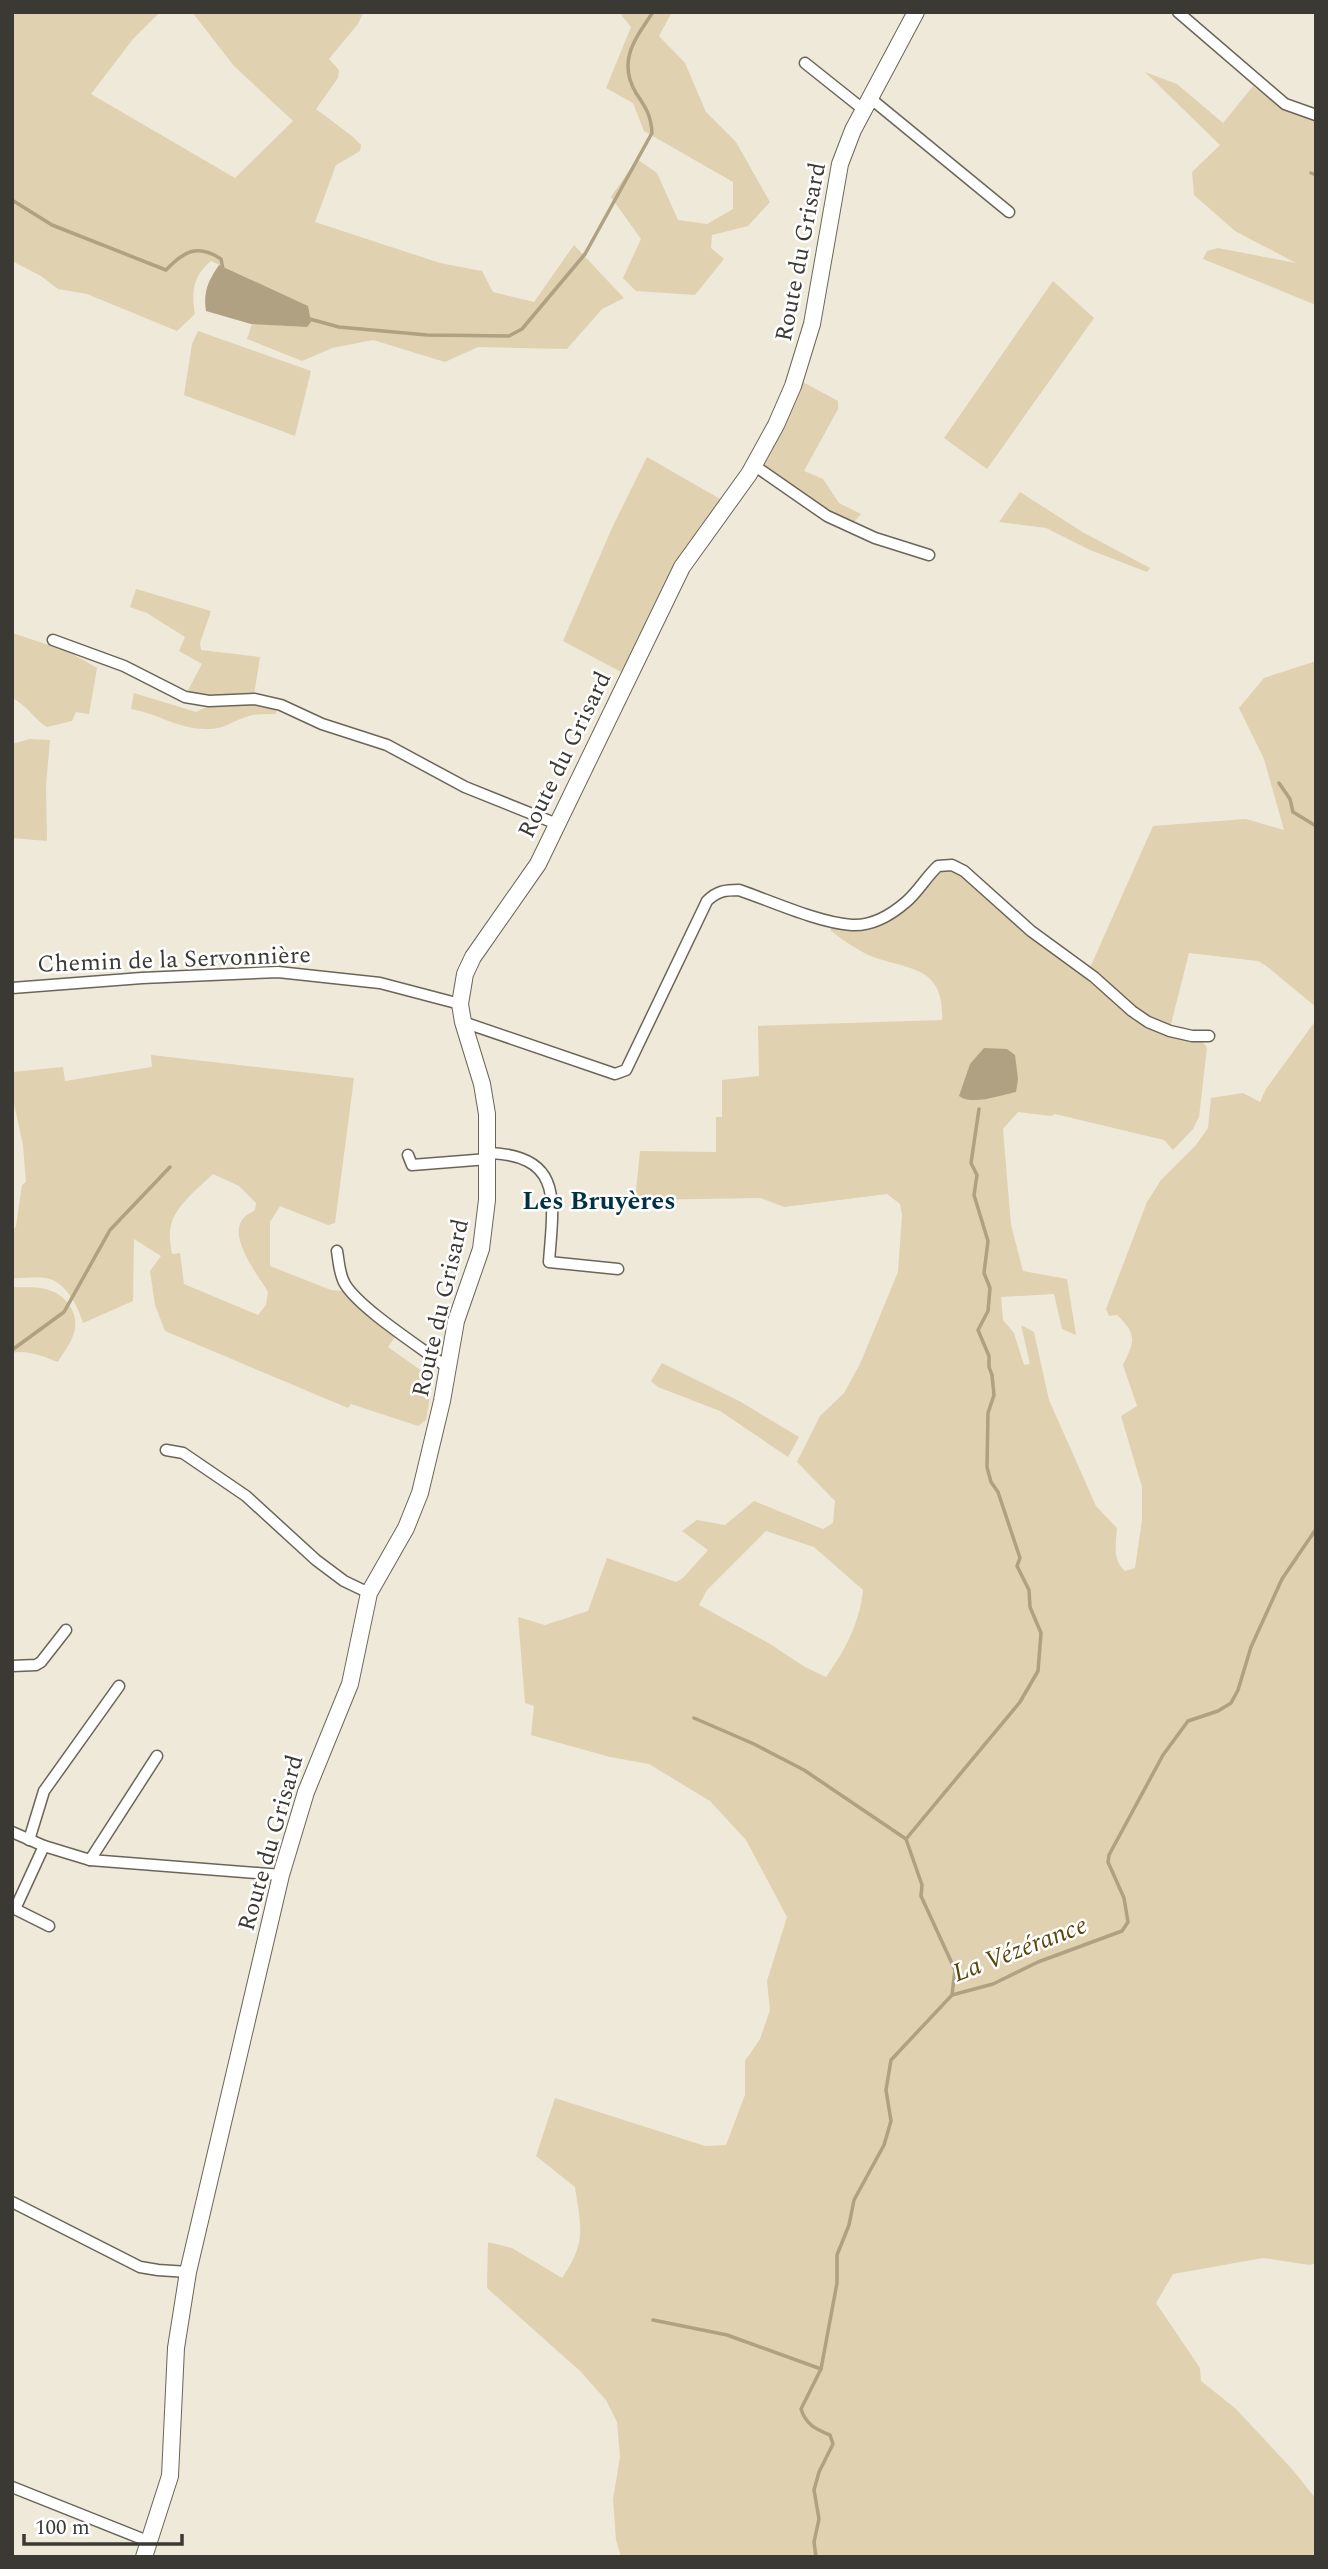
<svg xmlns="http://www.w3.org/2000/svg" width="1328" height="2569" viewBox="0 0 1328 2569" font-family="Spectral,serif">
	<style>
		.green { fill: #e0d1b0; fill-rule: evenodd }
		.water { fill: #afa181 }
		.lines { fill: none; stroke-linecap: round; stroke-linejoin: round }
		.stream { stroke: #afa181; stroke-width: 3.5 }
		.street-casing { stroke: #6b6558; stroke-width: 13 }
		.secondary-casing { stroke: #6b6558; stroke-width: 18 }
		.street { stroke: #fff; stroke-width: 10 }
		.secondary { stroke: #fff; stroke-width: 16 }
		.labels { text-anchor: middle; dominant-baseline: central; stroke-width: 5; stroke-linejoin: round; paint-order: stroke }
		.street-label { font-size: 24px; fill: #3b3933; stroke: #fff }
		.neighbourhood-label { font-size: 26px; font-weight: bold; fill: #003144; stroke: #fff }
		.water-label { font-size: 26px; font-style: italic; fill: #5a4509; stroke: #fff }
	</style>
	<rect width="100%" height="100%" fill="#efe9da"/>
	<g class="green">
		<path d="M12,12h148l-27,27 -42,55 144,84 58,-57 -59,-55 -42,-54h172l-7,13 -28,34 10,11 -1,8 -22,31 36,27 9,9 -1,6 -24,14 -21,57 125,41 42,8 11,21 41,10 40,-57 50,53 -22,11 -35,40 -89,-2 -33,15 -72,-22 -41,8 -30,13 -55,-22 5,-15 55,3v-21l-96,-45c-18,15 -20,31 -16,53l-18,17 -90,-37 -29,-5 -17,-13 -29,-15z"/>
		<polygon points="619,12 672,12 659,36 685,63 706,112 736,142 770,202 748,226 712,235 711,248 724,259 695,295 636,291 623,278 641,239 611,197 637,159 657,173 678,220 707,224 733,209 733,182 644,131 633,103 606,88 631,27"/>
		<polygon points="1145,72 1177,84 1223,123 1253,86 1284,110 1316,120 1316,305 1203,259 1207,251 1218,248 1296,263 1235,231 1194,195 1192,172 1220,145"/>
		<polygon points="1053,281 1094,318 987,469 944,438"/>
		<polygon points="198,331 311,371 295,436 184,395 192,344"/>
		<polygon points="801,381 838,401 838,409 804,471 823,479 839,503 861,514 852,524 797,492 762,463"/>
		<path d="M647,457l75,43c-43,52 -68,113 -97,174l-62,-33 49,-113z"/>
		<polygon points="1020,492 1084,533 1150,568 1147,572 1090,550 1046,528 999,522"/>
		<polygon points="136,589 211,611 200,643 201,650 260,657 254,695 214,698 186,694 202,664 179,651 185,637 147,613 130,607"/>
		<path d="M12,633l55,18 30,17 -8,46 -13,-2 -4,9 -25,6c-13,-8 -21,-23 -35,-29z"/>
		<polygon points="1316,661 1316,1007 1265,965 1258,961 1189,953 1170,1028 1146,1018 1089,970 1153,826 1246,819 1284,830 1264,759 1239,708 1264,678"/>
		<path d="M134,693l62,19c22,-13 56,-9 80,-2v4c-11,0 -22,-1 -33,4 -13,5 -22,12 -37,11 -29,0 -46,-15 -75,-20z"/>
		<polygon points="30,739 50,740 46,786 47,841 12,838 12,744"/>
		<path d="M942,869l10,1 11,4 170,145 34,16 36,7 4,6 -8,69 -6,12 -20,21 -9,-10 -109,-26 -4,2 -33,-4 -15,17 8,96 12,46 44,8 9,56 -14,-6 -8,-35 -53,3 2,23 11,13 10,32 6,-1 -9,-39 13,7 15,68 47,106 21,22c-1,15 -5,32 8,43l10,-3 7,-48v-33l-21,-71 16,-10 -14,-41c12,-24 14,-31 -6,-50l-8,1 -3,-7 41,-107 14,-22 35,-35 12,-17 3,-30 32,-5 17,9 6,-13 50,-69v1243l-6,2 -47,-7 -90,16 -17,29 44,65 1,13 34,27 57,61 24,30v58h-695l-5,-17 -3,-41 7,-42 -3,-35 -11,-22 -26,-29 -93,-83 1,-46 24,6 50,30c25,-36 19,-50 13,-91l-39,-31 19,-58 150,48 21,-1 19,-50v-34l15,-22 10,-29 -3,-29 20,-64 -41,-77 -36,-39 -61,-37 -39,-7 -79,-22 3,-29 -9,-3 -7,-86 27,8 43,-14 19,-53 69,24 7,-4 25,-28 -26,-19 15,-11 28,5 29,-24 69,28 10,-6 2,-22 -38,-39 23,-46 24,-23 16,-29 38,-92 4,-57 -2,-11 -13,-10 -103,13 -23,-9 -126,2 5,-49 76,1v-35h6v-37l37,-4 -1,-50 184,-6c3,-58 -38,-49 -76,-66 -13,-7 -25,-15 -36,-24l3,-3 36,3 20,-11zM766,1531l48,16 49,43c-3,32 -18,61 -37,87l-21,-10 -35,-23 -71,-39 8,-15z"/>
		<path d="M151,1055l203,23 -19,145 -7,2 -48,-19 -10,16v44l61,24 13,1 53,43 -9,13 45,32 -7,41 -8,6 -67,-22 -3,4 -183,-77 -10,-26 -5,-34 11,-15 -27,-17 -1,62 -50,22c-5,-17 -18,-42 -37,-45 -11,-2 -23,1 -34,0v-45l4,-7 6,-41 4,-3 -3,-37 -11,-50v-23l51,-5 2,14 87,-14zM213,1174l26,12 17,17 -1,7c-4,3 -10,5 -13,10 -13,19 16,55 26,72l-2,13 -8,10 -74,-31 -4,-31 -8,1c-1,-7 -3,-15 -2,-22 1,-24 28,-43 43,-58z"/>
		<path d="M12,1287c11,1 22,-1 33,2 20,4 35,24 29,44 -3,10 -11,20 -16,29 -13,-5 -32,-13 -46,-9z"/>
		<polygon points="662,1363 741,1402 799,1437 788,1457 720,1411 658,1387 651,1381"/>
	</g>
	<g class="water">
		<path d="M219,265l89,41 3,16 -4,5 -56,-3 -45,-13c-3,-19 2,-30 13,-46z"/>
		<path d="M984,1048l23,1 8,6 3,24 -2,13c-16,3 -43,14 -57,4l11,-32z"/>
	</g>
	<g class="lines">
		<g class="stream">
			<polyline points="1311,173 1316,175"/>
			<path d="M12,200l40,25 114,45c17,-18 31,-27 55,-11l2,10"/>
			<path d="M306,318l33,9 88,8 82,1 13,-7 63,-75 67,-121c-1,-18 -6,-25 -16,-40 -19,-32 -1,-54 17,-81"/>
			<polyline points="1279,783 1290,799 1293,812 1316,826"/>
			<polyline points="12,1350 64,1312 110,1230 170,1167"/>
			<polyline points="694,1718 754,1744 804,1770 906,1839"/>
			<polyline points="952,1995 955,1970 921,1896 922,1885 906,1839 1020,1702 1038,1671 1041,1633 1030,1607 1029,1590 1017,1566 1020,1558 998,1492 991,1482 987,1467 988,1413 994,1395 992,1375 989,1367 989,1356 978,1330 988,1311 990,1288 984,1273 988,1241 974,1195 977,1175 971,1163 979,1109"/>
			<polyline points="653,2320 727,2335 821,2369"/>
			<path d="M816,2557l-2,-15 5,-23 -5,-29 5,-18 14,-28 -3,-9c-14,-6 -24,-10 -29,-26l20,-40 16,-86v-28l12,-30 5,-25 30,-55 7,-24 -5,-31 5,-30 61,-65 41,-11 45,-22 84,-31 6,-9 -4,-24 -16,-36 1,-7 54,-100 25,-34 30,-10 13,-8 7,-13 13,-43 31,-68 34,-50"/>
		</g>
		<defs>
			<g id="street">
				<polyline points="1178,12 1285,104 1316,115"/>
				<polyline points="805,63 864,110"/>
				<polyline points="870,98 1009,212"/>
				<polyline points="755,466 827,516 875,538 929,555"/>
				<polyline points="53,640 124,666 185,697 209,701 255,699 281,705 322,724 387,745 465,787 557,824"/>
				<polyline points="12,988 142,978 278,972 380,983 460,1004"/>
				<path d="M463,1022l152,52 11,-4 81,-169c10,-10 18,-11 32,-11 32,11 80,33 113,35 20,1 39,-10 54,-23 12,-10 20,-25 32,-36l14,-1 12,6 67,60 63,46 38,34 16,11 22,9 22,5h17"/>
				<path d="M488,1153c77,2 65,51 61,109l69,7"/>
				<polyline points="408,1155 412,1165 488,1159"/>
				<path d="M337,1251c2,11 2,23 8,33 15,25 77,64 103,84"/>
				<polyline points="166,1450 183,1453 246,1496 316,1560 344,1581 369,1593"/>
				<polyline points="12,1666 36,1665 41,1662 66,1630"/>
				<polyline points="12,1832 44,1846 90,1860 281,1875"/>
				<polyline points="29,1840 44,1791 119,1686"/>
				<polyline points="44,1846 15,1909 49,1926"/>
				<polyline points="90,1860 157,1756"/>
				<polyline points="12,2202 140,2267 158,2270 188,2272"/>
				<polyline points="12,2487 150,2542"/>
			</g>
			<polyline id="secondary" points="144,2557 170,2476 176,2348 188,2272 281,1875 306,1792 350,1684 369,1593 406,1528 420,1493 442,1401 456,1321 481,1249 487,1200 487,1114 482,1084 463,1022 460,1004 465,974 473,957 538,864 682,567 749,474 776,425 793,386 812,324 840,164 853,130 916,12"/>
		</defs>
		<use href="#street" class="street-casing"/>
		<use href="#secondary" class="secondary-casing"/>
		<use href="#street" class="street"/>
		<use href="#secondary" class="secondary"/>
	</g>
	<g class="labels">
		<g class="street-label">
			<text transform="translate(801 252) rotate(-79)">Route du Grisard</text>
			<text transform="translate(565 755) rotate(-64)">Route du Grisard</text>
			<text transform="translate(174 960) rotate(-2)">Chemin de la Servonnière</text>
			<text transform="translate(441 1308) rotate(-77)">Route du Grisard</text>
			<text transform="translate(271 1843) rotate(-74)">Route du Grisard</text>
		</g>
		<g class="neighbourhood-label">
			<text x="599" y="1201">Les Bruyères</text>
		</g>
		<g class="water-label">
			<text transform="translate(1020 1949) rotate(-21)">La Vézérance</text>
		</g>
	</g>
	<rect width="1328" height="2569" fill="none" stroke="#3b3933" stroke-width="28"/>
	<path d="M24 2534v10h158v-10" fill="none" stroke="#3b3933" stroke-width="3.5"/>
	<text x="35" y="2534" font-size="21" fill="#3b3933" stroke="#ffffff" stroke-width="5" paint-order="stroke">100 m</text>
</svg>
